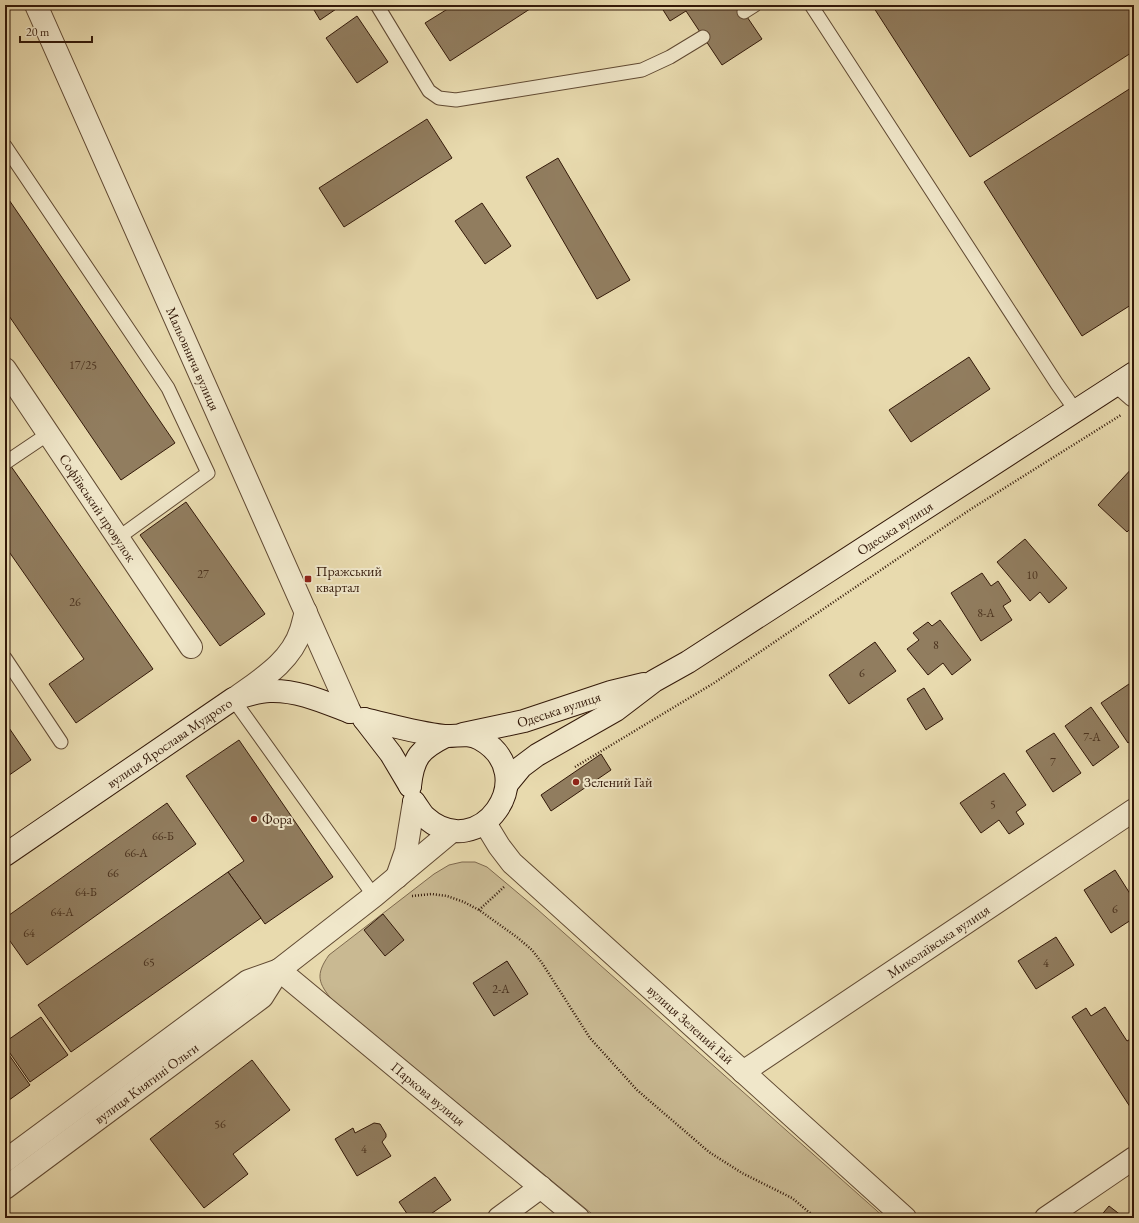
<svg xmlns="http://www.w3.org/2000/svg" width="1139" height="1223" viewBox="0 0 1139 1223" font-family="'EB Garamond',serif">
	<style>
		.green { fill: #c9b992; stroke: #7e694e }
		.building { fill: #917d5f; stroke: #331909 }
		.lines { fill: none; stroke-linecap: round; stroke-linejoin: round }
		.service-casing { stroke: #604932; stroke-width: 15 }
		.minor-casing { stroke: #604932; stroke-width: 24 }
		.secondary-casing { stroke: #331909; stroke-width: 24 }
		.path { stroke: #331909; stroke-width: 2.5; stroke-dasharray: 1 2; stroke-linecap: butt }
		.service { stroke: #f0e7ca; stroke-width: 13 }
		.minor { stroke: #f0e7ca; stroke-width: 22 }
		.secondary { stroke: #f0e7ca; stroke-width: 22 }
		.poi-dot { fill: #8f2418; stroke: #f0e7ca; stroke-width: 1.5 }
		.labels { text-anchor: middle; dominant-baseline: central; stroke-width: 4; stroke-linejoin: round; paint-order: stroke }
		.number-label { font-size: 12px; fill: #4a321e }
		.street-label { font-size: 14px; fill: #331909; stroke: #f0e7ca }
		.poi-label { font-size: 14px; fill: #331909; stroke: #f0e7ca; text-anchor: start }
	</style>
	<rect width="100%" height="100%" fill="#e8daae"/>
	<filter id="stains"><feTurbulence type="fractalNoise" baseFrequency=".005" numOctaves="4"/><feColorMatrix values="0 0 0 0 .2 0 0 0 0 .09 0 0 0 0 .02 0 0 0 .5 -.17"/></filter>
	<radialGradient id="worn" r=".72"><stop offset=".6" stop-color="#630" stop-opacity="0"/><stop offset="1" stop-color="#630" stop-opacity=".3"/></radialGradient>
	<path class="green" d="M462,862h13l12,5 50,42 348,309h-288l-264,-217c-15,-18 -18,-26 -4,-46l105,-81 15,-9z"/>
	<g class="building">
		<polygon points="311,5 342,5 320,20"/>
		<polygon points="454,5 536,5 450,61 425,23"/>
		<polygon points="660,5 739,5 762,39 722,65 686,11 670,21"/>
		<polygon points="872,5 1134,5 1134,51 970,157"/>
		<polygon points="357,16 388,62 357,83 326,38"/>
		<polygon points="1134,86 1134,303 1082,336 984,182"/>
		<polygon points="427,119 452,158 344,227 319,188"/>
		<polygon points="558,158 630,280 597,299 526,177"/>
		<polygon points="5,194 175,443 121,480 5,310"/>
		<polygon points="482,203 511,246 485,264 455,221"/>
		<polygon points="969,357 990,389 911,442 889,410"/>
		<polygon points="8,462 153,669 76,723 49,684 84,659 5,546 5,464"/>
		<polygon points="1134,466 1134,525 1127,532 1098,505"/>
		<polygon points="186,502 265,614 220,646 140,535"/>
		<polygon points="1025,539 1067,588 1049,603 1040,592 1030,601 997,562"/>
		<polygon points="982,573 991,586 998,581 1011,601 1003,606 1012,620 981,641 951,593"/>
		<polygon points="940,620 971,660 952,675 943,663 928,675 907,649 919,640 913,633 928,622 932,626"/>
		<polygon points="875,642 896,671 849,704 829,675"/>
		<polygon points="1129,684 1134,691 1134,739 1128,743 1101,703"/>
		<polygon points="924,688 943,719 926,730 907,699"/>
		<polygon points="1091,707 1119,747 1093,766 1065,726"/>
		<polygon points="5,722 31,760 5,778"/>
		<polygon points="1054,733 1081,773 1053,792 1026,751"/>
		<polygon points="239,740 333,877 265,924 228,872 244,861 186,776"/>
		<polygon points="601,754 611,770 551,811 541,795"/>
		<polygon points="1004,773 1026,805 1016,812 1024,824 1009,834 999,820 981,833 960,803"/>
		<polygon points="167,803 196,844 27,965 5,934 5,918"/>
		<polygon points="1115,870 1134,900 1134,918 1111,933 1084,890"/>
		<polygon points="228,872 261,918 71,1052 38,1005"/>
		<polygon points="383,914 404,940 385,956 364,930"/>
		<polygon points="1056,937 1074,965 1036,989 1018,961"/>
		<polygon points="507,961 528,994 494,1016 473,983"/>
		<polygon points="1105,1007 1127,1041 1134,1037 1134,1113 1072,1017 1086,1008 1091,1016"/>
		<polygon points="41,1017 68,1055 30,1082 5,1046 5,1042"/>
		<polygon points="5,1049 30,1085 5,1103"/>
		<polygon points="252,1060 290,1110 233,1154 248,1174 204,1208 150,1139"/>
		<polygon points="374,1123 380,1124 386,1134 386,1137 382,1142 391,1156 357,1176 335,1139 353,1128 355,1133"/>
		<polygon points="435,1177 451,1200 425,1218 410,1218 399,1202"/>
		<polygon points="1109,1206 1122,1216 1121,1218 1099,1218"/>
	</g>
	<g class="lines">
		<defs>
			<g id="service">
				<polyline points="377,5 429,91 439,98 456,100 642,70 670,57 703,37"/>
				<polyline points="811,5 1057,384 1076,411"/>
				<polyline points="744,12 755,5"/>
				<polyline points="5,146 168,388 208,473 118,538"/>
				<polyline points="5,463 48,434"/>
				<polyline points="5,658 61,742"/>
				<polyline points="233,699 374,896"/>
			</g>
			<g id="minor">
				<path id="s1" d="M36,5l314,707"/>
				<path id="s2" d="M5,369l186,278"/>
				<polyline points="1119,383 1134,396"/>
				<path d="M234,699c26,-19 57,-37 67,-69 2,-6 3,-12 5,-18"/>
				<path id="s3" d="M485,823l14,23 13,17 393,355"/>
				<polyline points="397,877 406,851 414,802"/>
				<path id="s4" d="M279,970l299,248"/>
				<path id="s5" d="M743,1072l391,-262"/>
				<polyline points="5,1161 248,981 279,970 374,896 452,831"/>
				<path id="s6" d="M5,1188l257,-191 17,-27"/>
				<polyline points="499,1218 541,1187"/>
				<polyline points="1046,1218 1134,1158"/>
			</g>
			<g id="secondary">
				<path d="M364,719c26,6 53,14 80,17 13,1 23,-4 36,3 64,36 -1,127 -55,78 -4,-4 -7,-10 -11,-15"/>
				<polyline points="364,719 391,754 410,786"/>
				<path id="s7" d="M463,734l61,-13 87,-29 33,-8"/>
				<path id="s8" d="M507,784l14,-17 16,-12 79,-45 38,-29 34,-19 446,-289"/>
				<path d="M410,786c3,-29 10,-37 36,-50"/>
				<path id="s9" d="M5,855l228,-156c12,-3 25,-8 37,-8 28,-1 54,11 80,21"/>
			</g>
		</defs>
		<use href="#service" class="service-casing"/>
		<use href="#minor" class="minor-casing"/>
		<use href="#secondary" class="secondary-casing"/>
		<g class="path">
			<polyline points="575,767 714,683 971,509 1121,415"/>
			<polyline points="412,896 432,894 447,896 464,902 479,910 518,938 532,950 542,963 590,1038 637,1090 709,1152 742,1173 792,1198 816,1218"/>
			<polyline points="479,910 504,887"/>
		</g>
		<use href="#service" class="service"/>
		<use href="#minor" class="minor"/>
		<use href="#secondary" class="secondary"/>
	</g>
	<g class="poi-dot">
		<rect x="304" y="575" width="8" height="8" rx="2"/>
		<circle cx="576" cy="782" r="4"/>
		<circle cx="254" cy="819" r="4"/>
	</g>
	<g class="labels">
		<g class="number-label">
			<text x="83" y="365">17/25</text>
			<text x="203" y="574">27</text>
			<text x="1032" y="575">10</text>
			<text x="75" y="602">26</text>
			<text x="986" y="613">8-А</text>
			<text x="936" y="645">8</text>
			<text x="862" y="673">6</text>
			<text x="1092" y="737">7-А</text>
			<text x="1053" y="762">7</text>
			<text x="993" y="804">5</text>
			<text x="163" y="836">66-Б</text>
			<text x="136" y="853">66-А</text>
			<text x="113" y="873">66</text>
			<text x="86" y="892">64-Б</text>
			<text x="1115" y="909">6</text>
			<text x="62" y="912">64-А</text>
			<text x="29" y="933">64</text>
			<text x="149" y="962">65</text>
			<text x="1046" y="963">4</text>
			<text x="501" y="989">2-А</text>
			<text x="220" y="1124">56</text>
			<text x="364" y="1149">4</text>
		</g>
		<g class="street-label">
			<text stroke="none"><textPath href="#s1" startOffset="387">Мальовнича вулиця</textPath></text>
			<text stroke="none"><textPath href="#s2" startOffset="167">Софіївський провулок</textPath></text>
			<text stroke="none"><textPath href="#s8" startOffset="466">Одеська вулиця</textPath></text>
			<text stroke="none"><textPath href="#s7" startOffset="99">Одеська вулиця</textPath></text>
			<text stroke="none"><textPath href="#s9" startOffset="199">вулиця Ярослава Мудрого</textPath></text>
			<text stroke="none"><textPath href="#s5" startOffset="235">Миколаївська вулиця</textPath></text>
			<text stroke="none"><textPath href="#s3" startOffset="289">вулиця Зелений Гай</textPath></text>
			<text stroke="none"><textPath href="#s6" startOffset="176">вулиця Княгині Ольги</textPath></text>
			<text stroke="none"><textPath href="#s4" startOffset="194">Паркова вулиця</textPath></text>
		</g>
		<g class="poi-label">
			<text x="316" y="571">Пражський<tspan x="316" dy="16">квартал</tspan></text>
			<text x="584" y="782">Зелений Гай</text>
			<text x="262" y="819">Фора</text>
		</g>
	</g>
	<rect width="1139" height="1223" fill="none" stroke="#e8daae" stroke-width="20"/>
	<rect x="6" y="6" width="1127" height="1211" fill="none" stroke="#331909" stroke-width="2"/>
	<rect x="10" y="10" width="1119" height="1203" fill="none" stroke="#331909"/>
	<path d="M20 36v6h72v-6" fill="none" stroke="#331909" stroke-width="2"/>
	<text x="26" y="36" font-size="12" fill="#331909" stroke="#f0e7ca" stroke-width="3" paint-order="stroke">20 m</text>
	<rect width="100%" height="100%" filter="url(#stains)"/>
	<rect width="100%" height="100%" fill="url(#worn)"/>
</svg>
